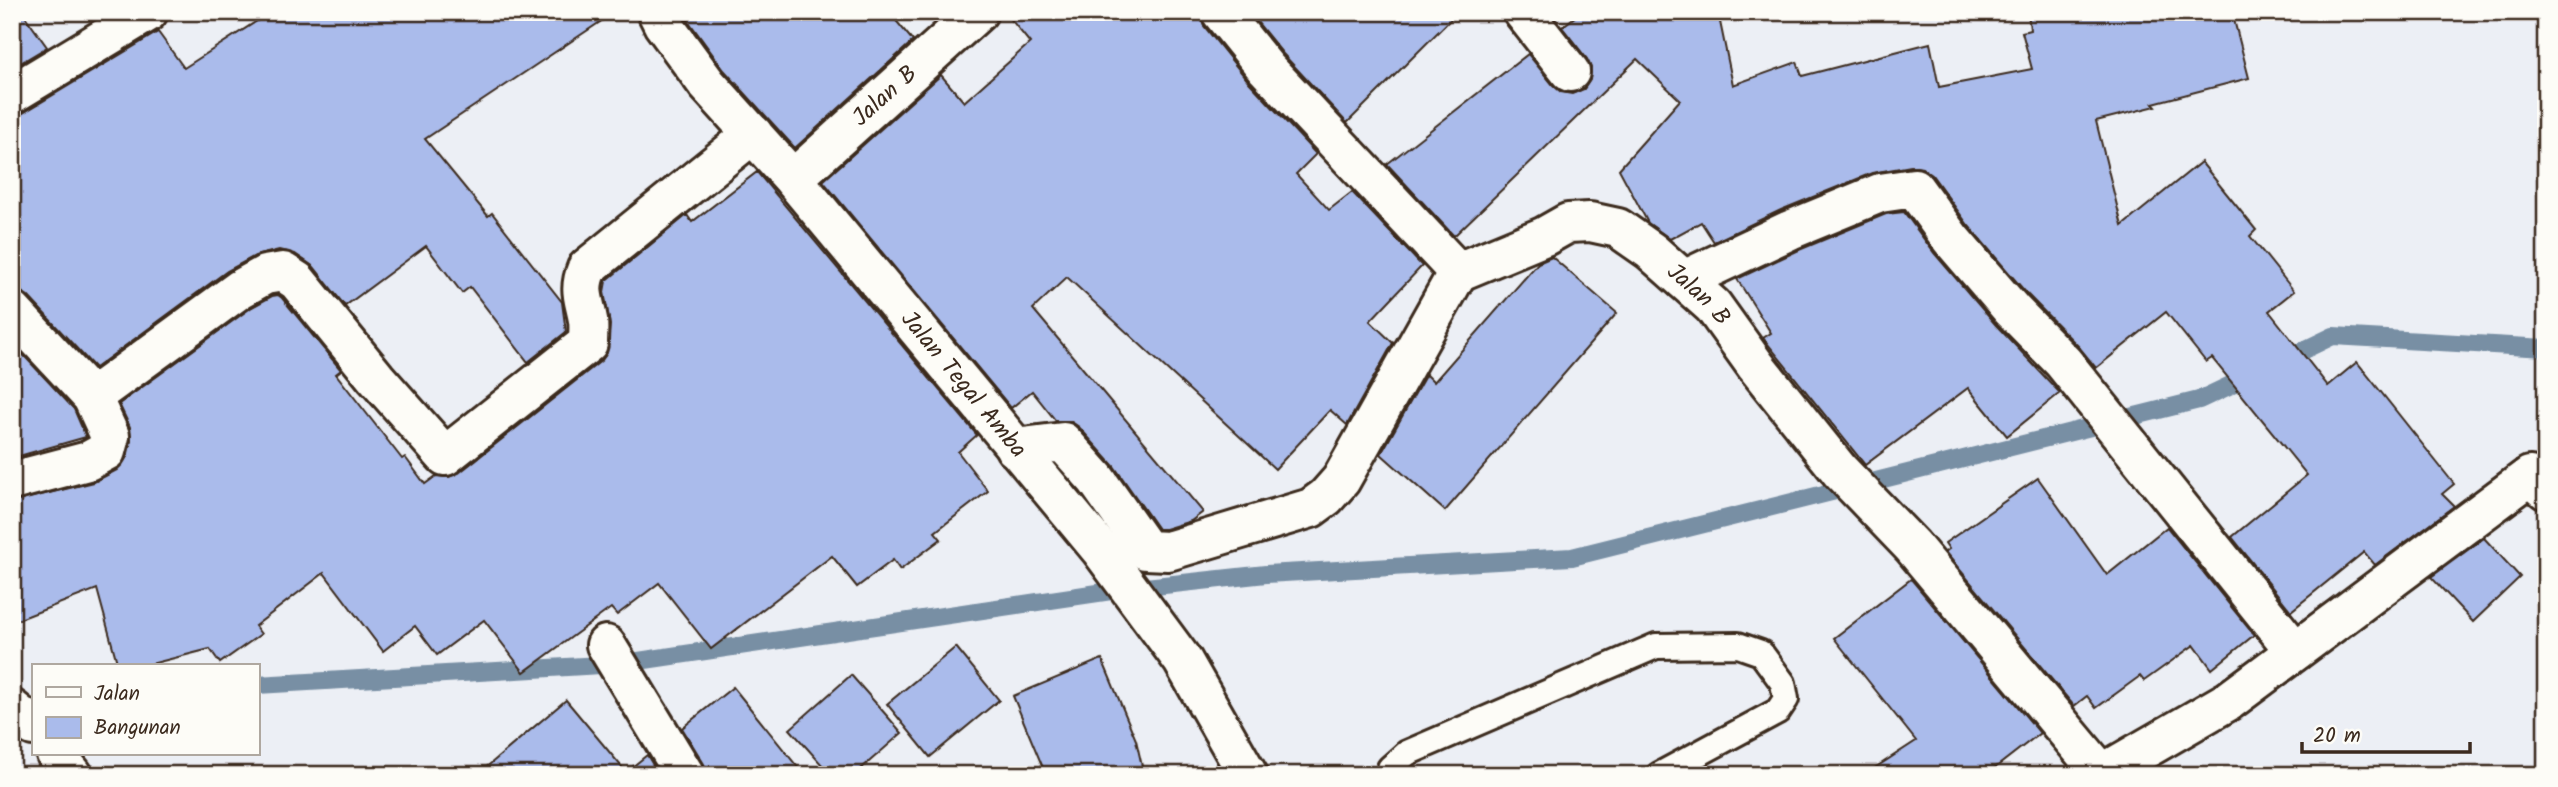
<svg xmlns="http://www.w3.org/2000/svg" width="2558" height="787" viewBox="0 0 2558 787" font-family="Kalam,sans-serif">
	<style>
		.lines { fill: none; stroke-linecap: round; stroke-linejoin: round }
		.stream { stroke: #788fa4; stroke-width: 18 }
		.building { fill: #aabbeb; stroke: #3b2a1e; stroke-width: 2 }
		.service-casing { stroke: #3b2a1e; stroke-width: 30 }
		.minor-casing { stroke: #3b2a1e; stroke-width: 44 }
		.service { stroke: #fdfcf7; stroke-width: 24 }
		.minor { stroke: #fdfcf7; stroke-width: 38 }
		.labels { text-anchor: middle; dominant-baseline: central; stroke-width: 5; stroke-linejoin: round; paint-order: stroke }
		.street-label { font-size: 24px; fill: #3b2a1e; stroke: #fdfcf7 }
	</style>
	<rect width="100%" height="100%" fill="#eceff5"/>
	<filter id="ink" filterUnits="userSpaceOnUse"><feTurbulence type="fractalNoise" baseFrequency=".0143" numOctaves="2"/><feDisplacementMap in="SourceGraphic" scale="14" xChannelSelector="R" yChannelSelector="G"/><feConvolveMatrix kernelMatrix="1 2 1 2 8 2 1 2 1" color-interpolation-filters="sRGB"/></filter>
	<g filter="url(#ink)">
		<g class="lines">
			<g class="stream">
				<polyline points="2279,362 2333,336 2546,348"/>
				<polyline points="257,685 618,664 1118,590 1266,574 1572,557 2199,400 2254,374"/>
			</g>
		</g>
		<g class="building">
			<polygon points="12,12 22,12 47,47 12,68"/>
			<polygon points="271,12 615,12 425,139 488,216 492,213 562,302 566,332 528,362 470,287 462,293 426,246 345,306 314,267 295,254 279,250 255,256 227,271 95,368 28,296 19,290 12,290 12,116 23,113 158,32 184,68"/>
			<polygon points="682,12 889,12 913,41 795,148 724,70"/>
			<polygon points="1005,12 1200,12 1204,26 1249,82 1316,154 1296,174 1329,210 1352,192 1422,266 1370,321 1393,343 1347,425 1330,410 1275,469 1067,277 1033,309 1203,512 1191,521 1165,529 1158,529 1114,466 1079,427 1070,421 1056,421 1032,391 1011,408 823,181 941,75 964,102 1030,43"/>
			<polygon points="1249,12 1458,12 1347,123 1283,54"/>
			<polygon points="1581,12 1718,12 1733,85 1797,62 1802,76 1930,43 1939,87 2032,69 2022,32 2030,30 2028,12 2232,12 2249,78 2153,103 2156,106 2096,121 2122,226 2201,162 2256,230 2250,236 2294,291 2269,311 2328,386 2357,362 2454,484 2442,494 2454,506 2375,565 2364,552 2291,611 2232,537 2307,475 2212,358 2206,362 2166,312 2096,368 2079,347 2028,295 1968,225 1932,175 1922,168 1911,166 1872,173 1781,210 1714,242 1701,222 1670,239 1648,223 1619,169 1680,100 1637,59 1454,236 1387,164 1528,54 1553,85 1561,92 1572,94 1584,89 1590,80 1591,68 1587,59 1562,27"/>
			<polygon points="757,172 977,435 958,452 988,491 935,532 941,539 900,570 893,560 857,587 832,556 711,649 659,583 617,615 611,608 524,672 484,620 437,655 415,626 383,651 324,573 255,626 261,634 220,663 210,649 143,666 118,666 97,589 12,622 12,502 94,482 117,470 127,457 131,441 130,427 119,404 252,307 272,296 278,295 282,298 341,370 336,374 402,459 405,457 425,484 436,476 449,477 459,473 602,360 607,353 610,325 604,292 606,281 687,215 692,222"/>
			<polygon points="1904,212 1934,253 1995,324 2060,393 2007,436 1968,388 1865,465 1763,338 1771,333 1737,279 1799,250 1886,214"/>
			<polygon points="1552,257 1617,313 1445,511 1381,454 1426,374 1434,382 1538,263"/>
			<polygon points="12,343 74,409 86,437 12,458"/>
			<polygon points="2038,478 2107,575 2167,527 2254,635 2212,669 2194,645 2144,681 2140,676 2096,708 2087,696 2074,706 1945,552 1949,549 1945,543"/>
			<polygon points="2484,538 2520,577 2473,622 2431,577"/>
			<polygon points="1911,579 2040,733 1986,775 1864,775 1916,741 1834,638"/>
			<polygon points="956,647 999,700 930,757 887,704"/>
			<polygon points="1102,659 1136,740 1144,775 1046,775 1013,696"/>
			<polygon points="851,675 902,733 854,775 831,775 790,729"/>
			<polygon points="733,687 804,775 707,775 704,764 682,728"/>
			<polygon points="566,700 626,772 647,755 659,775 477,775"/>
		</g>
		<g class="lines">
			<defs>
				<polyline id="service" points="1389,775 1390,768 1407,753 1656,646 1738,645 1761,653 1783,683 1786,699 1778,711 1659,775"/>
				<g id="minor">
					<path id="s1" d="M657,12l6,12 44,60 86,95 307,370 83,112 65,114"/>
					<path id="s2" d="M1221,12l45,56 192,204 87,-36 23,-13 22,-1 28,6 33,23 62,55 43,60 84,105 72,75 190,228"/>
					<polyline points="1523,12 1570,72"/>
					<polyline points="12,94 148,12"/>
					<path id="s3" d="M793,179l185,-167"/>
					<polyline points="1684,280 1790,230 1880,193 1914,188 1951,239 2012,310 2063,362 2295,651"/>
					<polyline points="12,311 92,397 110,436 106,451 88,461 12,481"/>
					<path d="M92,397l148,-108 25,-14 18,-3 14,9 79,97 69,78 143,-113c0,-7 1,-16 0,-23 -4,-22 -10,-30 -1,-52l166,-134"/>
					<polyline points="1015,448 1063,442 1096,479 1146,550 1168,551 1311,508 1326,497 1341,480 1458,272"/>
					<polyline points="606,645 685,775"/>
					<polyline points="12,709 33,726"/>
					<polyline points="56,754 73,775"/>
					<polyline points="2100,775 2230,700 2530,476 2546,490"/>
				</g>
			</defs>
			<use href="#service" class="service-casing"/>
			<use href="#minor" class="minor-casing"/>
			<use href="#service" class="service"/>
			<use href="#minor" class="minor"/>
		</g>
	</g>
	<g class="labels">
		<g class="street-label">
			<text stroke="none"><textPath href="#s3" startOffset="124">Jalan B</textPath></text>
			<text stroke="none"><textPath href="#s2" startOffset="628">Jalan B</textPath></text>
			<text stroke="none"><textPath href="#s1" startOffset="483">Jalan Tegal Amba</textPath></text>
		</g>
	</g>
	<rect width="2558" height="787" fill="none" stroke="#fdfcf7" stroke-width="42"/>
	<rect x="21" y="21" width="2516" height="745" fill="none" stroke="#3b2a1e" stroke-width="2.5" filter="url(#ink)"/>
	<rect x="32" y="664" width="228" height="91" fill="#fdfcf7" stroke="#afa8a0" stroke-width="2"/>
	<rect x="46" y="687" width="35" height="10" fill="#fdfcf7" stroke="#afa8a0" stroke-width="2"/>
	<text x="94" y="700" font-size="21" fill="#3b2a1e">Jalan</text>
	<rect x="46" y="717" width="35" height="21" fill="#aabbeb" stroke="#afa8a0" stroke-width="2"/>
	<text x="94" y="734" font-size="21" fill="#3b2a1e">Bangunan</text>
	<path d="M2302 742v10h168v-10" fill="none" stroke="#3b2a1e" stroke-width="3.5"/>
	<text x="2313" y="742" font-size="21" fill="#3b2a1e" stroke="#fdfcf7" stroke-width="5" paint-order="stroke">20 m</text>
</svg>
